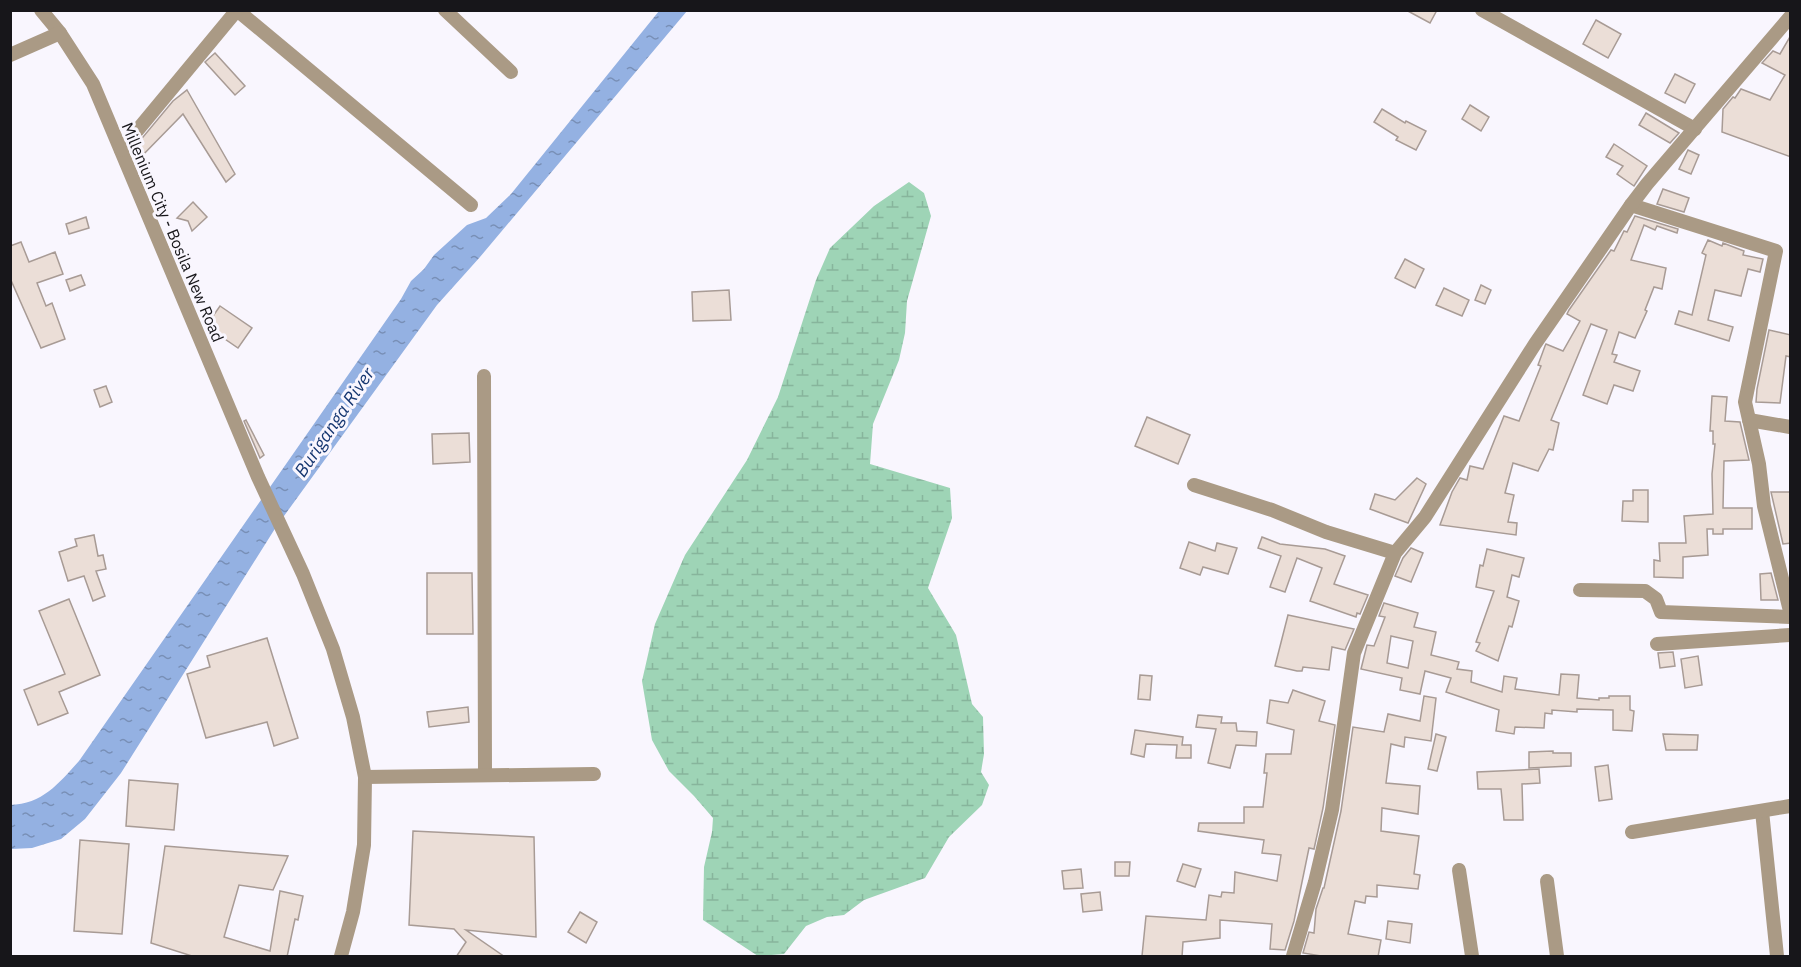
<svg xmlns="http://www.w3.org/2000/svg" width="1801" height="967" viewBox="0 0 1801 967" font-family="'IBM Plex Sans',sans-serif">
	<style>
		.wetland { fill: url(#wetland-marsh) }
		.water { fill: url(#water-ripples) }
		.building { fill: #ebded7; stroke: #a89b95; stroke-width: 1.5; fill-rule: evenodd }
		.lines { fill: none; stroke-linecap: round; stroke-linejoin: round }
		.minor { stroke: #aa9a85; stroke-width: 14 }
		.labels { text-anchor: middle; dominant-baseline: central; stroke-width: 6; stroke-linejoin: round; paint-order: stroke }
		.street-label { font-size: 16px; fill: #17161a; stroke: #f9f6fe }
		.water-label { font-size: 18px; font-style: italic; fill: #153670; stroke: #f9f6fe }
	</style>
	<defs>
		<pattern id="wetland-marsh" width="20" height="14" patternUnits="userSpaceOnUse" patternTransform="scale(1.5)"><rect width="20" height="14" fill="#9ed4b6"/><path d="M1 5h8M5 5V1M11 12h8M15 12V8" fill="none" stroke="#87b59c"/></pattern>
		<pattern id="water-ripples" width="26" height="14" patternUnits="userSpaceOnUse" patternTransform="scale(1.5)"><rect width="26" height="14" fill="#94b1e2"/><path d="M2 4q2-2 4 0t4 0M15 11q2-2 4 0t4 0" fill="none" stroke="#788fb6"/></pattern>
	</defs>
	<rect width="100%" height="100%" fill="#f9f6fe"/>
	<polygon class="wetland" points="909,182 924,193 931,216 907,301 905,333 899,360 873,424 870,464 950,488 952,518 928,588 956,635 972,704 983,717 984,754 981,772 989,785 982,805 949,837 925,878 864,900 844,915 827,917 806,926 784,954 758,956 703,920 704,867 712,832 713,818 694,796 669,771 652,740 642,681 655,624 685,555 747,460 778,397 816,280 830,248 874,206"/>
	<path class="water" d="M659,11h28l-207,246 -43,48 -161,222 -155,246 -36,46 -24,20 -29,9 -21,1 -1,-44c33,-1 49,-22 69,-44l322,-462 10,-18 13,-12 10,-14 33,-30 19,-7 25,-24z"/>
	<g class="building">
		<polygon points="1406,10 1437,10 1430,23"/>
		<polygon points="1596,20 1621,34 1608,58 1583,44"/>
		<polygon points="1791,35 1791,157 1722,132 1723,109 1733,97 1735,98 1741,89 1770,100 1785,75 1762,63 1773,51 1780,54"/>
		<polygon points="215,53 245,86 235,95 205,62"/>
		<polygon points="1675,74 1695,84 1685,103 1665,93"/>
		<polygon points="187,90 235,174 226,182 183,114 138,160 133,149 173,101"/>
		<polygon points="1470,105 1489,117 1481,131 1462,119"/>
		<polygon points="1382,109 1405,123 1406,121 1426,131 1416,150 1396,140 1398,137 1374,122"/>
		<polygon points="1646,113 1679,133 1670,143 1639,125"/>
		<polygon points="1614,144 1647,166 1634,186 1617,174 1623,166 1606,157"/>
		<polygon points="1688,150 1699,155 1691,174 1679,169"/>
		<polygon points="1663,189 1689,198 1684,212 1657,204"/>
		<polygon points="193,202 207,217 192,231 188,221 177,218"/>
		<polygon points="1635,216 1678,229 1677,233 1657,226 1655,230 1644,225 1631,260 1666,268 1662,289 1654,287 1645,310 1647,311 1635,338 1619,332 1612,354 1617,355 1614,362 1640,371 1633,391 1614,385 1607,404 1583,395 1607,330 1591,324 1551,420 1559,423 1553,450 1549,449 1538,471 1513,463 1505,493 1514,495 1508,522 1517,523 1516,535 1440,525 1452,492 1460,478 1467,480 1470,466 1483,469 1504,416 1519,421 1541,366 1538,365 1545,346 1546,344 1563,351 1580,321 1567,314 1569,310 1611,250 1614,251 1624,231 1627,232"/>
		<polygon points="86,217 89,228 69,234 66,224"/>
		<polygon points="1708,240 1722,246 1723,243 1744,251 1743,255 1763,259 1760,272 1748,269 1741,296 1715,290 1708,320 1733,327 1729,341 1675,324 1679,311 1692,315 1706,255 1702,253"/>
		<polygon points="21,242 29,262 55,252 63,274 37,283 46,306 52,303 65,339 41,348 10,278 10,246"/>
		<polygon points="1405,259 1424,269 1415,288 1395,278"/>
		<polygon points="81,275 85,285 70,291 66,280"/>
		<polygon points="1481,285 1491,290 1485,304 1475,300"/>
		<polygon points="1444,288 1469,300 1462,316 1436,305"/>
		<polygon points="729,290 731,320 693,321 692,292"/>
		<polygon points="220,306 252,328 238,348 206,326"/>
		<polygon points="1769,330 1791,335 1791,357 1786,356 1780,403 1756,402 1757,389"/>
		<polygon points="106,386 112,402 100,407 94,390"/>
		<polygon points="1712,396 1727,397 1725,421 1740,422 1749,460 1724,461 1723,508 1752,508 1752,529 1723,529 1723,534 1713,534 1713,529 1707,529 1708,555 1683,557 1683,578 1654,577 1654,560 1660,561 1659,543 1686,543 1684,516 1713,514 1712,474 1715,444 1713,444 1713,431 1710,431"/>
		<polygon points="1147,417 1190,435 1178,464 1135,446"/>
		<polygon points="246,420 264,455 260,458 244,421"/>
		<polygon points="469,433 470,462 433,464 432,434"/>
		<polygon points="1417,478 1426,484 1408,523 1370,509 1375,494 1395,500"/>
		<polygon points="1633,490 1648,490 1648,522 1622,521 1623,501 1633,501"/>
		<polygon points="1771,492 1791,492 1791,543 1783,544"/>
		<polygon points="94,535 98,556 103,555 106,569 96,571 105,596 93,601 84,576 68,581 59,552 77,546 75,539"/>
		<polygon points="1262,537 1280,544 1325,549 1345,556 1334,584 1368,595 1360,614 1357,613 1356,617 1310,601 1322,568 1297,558 1285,592 1270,587 1281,556 1258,548"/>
		<polygon points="1189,542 1215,551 1217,543 1237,548 1228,574 1203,567 1200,575 1180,568"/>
		<polygon points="1411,548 1423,553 1411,582 1395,576 1403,558"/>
		<polygon points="1487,549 1524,558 1519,577 1512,575 1507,597 1519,601 1512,627 1509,626 1498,661 1476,651 1480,643 1476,642 1494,591 1476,587 1480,565 1483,566"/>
		<polygon points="427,573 472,573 473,634 427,634"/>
		<polygon points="1771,573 1778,600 1761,600 1760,574"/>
		<polygon points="69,599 100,675 59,692 68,713 38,725 24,690 65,674 39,611"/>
		<path d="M1384,603l34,10 -4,14 22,5 -5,23 28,7 -2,7 15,2 -1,11 31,10 2,-16 13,2 -2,11 44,6 2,-21 18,1 -2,23 22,2v-2h10v-2h21v14l4,1 -2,20 -19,-1v-20l-36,-1v3l-25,-2v4l-7,-1 -1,15 -29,-1 -1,7 -18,-3 3,-21 -53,-18 5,-14 -26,-7 -5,23 -20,-4 2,-12 -41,-9 6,-24 7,1 11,-29 -6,-1zM1391,636l22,5 -5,27 -21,-5z"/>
		<polygon points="1288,615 1354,629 1345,650 1332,647 1329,670 1303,667 1302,671 1297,671 1275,666"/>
		<polygon points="267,638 298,738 274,746 267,722 206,738 187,674 210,667 207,656"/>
		<polygon points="1673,652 1675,666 1660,668 1658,653"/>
		<polygon points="1698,656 1702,685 1685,688 1681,659"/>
		<polygon points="1140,675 1152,676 1150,700 1138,699"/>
		<polygon points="1293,690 1325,701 1319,721 1335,725 1323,808 1314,849 1309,848 1294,921 1285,950 1270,949 1272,924 1220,920 1220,938 1183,942 1182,957 1142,956 1146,916 1206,920 1209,895 1221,897 1222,892 1234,893 1235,872 1277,881 1281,855 1262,853 1264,840 1198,831 1199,823 1244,823 1244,807 1263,807 1267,773 1264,773 1266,754 1291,754 1294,730 1267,723 1270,700 1288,703"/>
		<polygon points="1424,696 1436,698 1431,741 1405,737 1404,747 1391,744 1386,783 1420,786 1418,814 1382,808 1381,831 1419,836 1414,874 1420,875 1418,889 1377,885 1377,897 1366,896 1365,903 1355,901 1348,934 1381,940 1378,957 1327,957 1303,953 1309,932 1314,933 1316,909 1323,888 1324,888 1341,811 1353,727 1384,732 1388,714 1420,721"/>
		<polygon points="468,707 469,722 429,727 427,712"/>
		<polygon points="1198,715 1222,717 1221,723 1236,723 1237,731 1257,732 1256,746 1236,745 1230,768 1208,763 1216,729 1196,727"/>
		<polygon points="1135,730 1183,737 1182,745 1191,745 1191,758 1176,758 1177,745 1146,744 1144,757 1131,754"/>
		<polygon points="1436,734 1446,737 1437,771 1428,769"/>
		<polygon points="1663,734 1698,735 1697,750 1666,750"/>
		<polygon points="1553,751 1553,753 1571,753 1571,766 1529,768 1529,752"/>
		<polygon points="1608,765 1612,799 1599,801 1595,767"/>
		<polygon points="1539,769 1540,783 1522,784 1523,820 1504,820 1501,789 1478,789 1477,772"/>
		<polygon points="129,780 178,784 174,830 126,826"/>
		<polygon points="413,831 534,837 536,937 466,930 505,957 456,957 466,942 454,929 409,925"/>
		<polygon points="80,840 129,844 122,934 74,931"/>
		<polygon points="165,846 288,856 273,890 239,885 224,937 270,951 280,891 303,896 298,920 295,919 287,957 195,957 151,943"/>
		<polygon points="1115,862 1130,862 1129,876 1115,876"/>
		<polygon points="1183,864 1201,869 1195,887 1177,881"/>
		<polygon points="1081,869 1083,888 1064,889 1062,871"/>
		<polygon points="1100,892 1102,910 1083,912 1081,894"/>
		<polygon points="580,912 597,922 586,943 568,932"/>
		<polygon points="1388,921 1412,924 1410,943 1386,939"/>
	</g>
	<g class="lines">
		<g class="minor">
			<polyline points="41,10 60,33 93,84 258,477 303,574 333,649 353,717 365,777 364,845 353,912 341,956"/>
			<polyline points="237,10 471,205"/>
			<polyline points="445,10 511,72"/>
			<polyline points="1482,10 1695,129"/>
			<polyline points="10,55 60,33"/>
			<polyline points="121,150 237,10"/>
			<polyline points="1631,205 1776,251 1745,402 1759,464 1764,506 1790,611"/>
			<polyline points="484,376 485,775"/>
			<polyline points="1749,420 1790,427"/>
			<polyline points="1194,485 1272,510 1326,532 1395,553"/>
			<polyline points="1580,590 1645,591 1656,599 1661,612 1790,617"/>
			<polyline points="1657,644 1790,635"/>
			<polyline points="365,777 594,774"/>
			<polyline points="1762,811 1777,956"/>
			<polyline points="1632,832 1790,806"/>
			<polyline points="1459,870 1472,956"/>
			<polyline points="1547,881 1557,956"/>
			<polyline points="1293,956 1315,882 1332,810 1354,653 1395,553 1425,517 1535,344 1631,205 1647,184 1790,17"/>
		</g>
	</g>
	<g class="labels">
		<g class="street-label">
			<text transform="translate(173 232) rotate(67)">Millenium City - Bosila New Road</text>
		</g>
		<g class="water-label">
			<text transform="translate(334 422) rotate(-56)">Buriganga River</text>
		</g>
	</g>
	<rect width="1801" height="967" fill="none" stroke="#17161a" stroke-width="24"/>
</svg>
